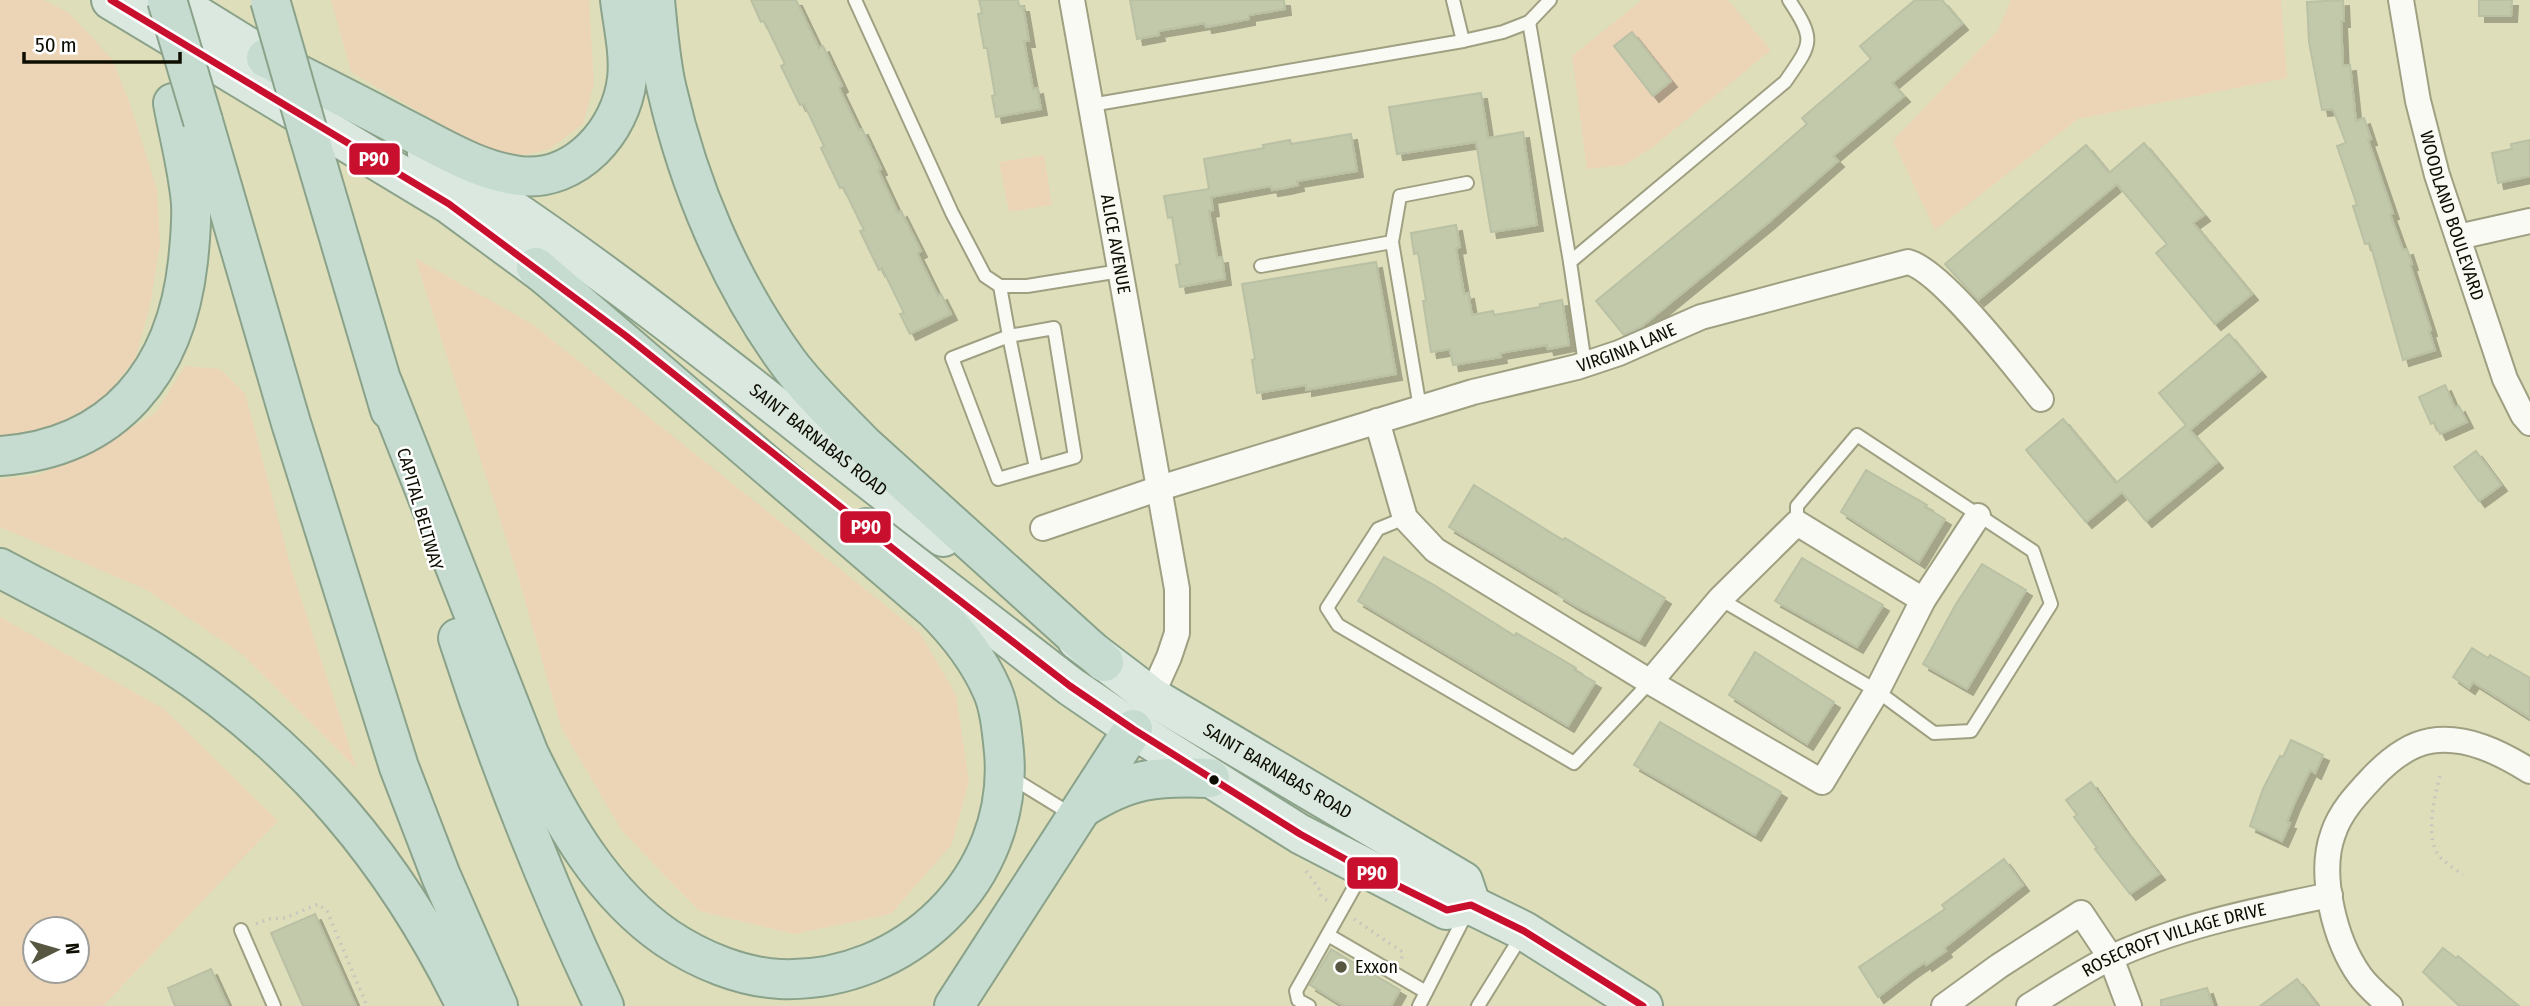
<svg xmlns="http://www.w3.org/2000/svg" width="2530" height="1006" viewBox="0 0 2530 1006" font-family="'Fira Sans Condensed',sans-serif">
	<style>
		.green { fill: #ecd5b7; fill-rule: evenodd }
		.building { fill: #c1c9aa; stroke: #bac0a4; stroke-width: 2; filter: url(#shadow) }
		.lines { fill: none; stroke-linecap: round; stroke-linejoin: round }
		.service-casing { stroke: #9fa082; stroke-width: 16 }
		.minor-casing { stroke: #9fa082; stroke-width: 28 }
		.primary-casing { stroke: #8ba28a; stroke-width: 42 }
		.motorway-casing { stroke: #8ba28a; stroke-width: 42 }
		.path { stroke: #c7c7bd; stroke-width: 3.5; stroke-dasharray: 2 5; stroke-linecap: butt }
		.service { stroke: #fafaf5; stroke-width: 12 }
		.minor { stroke: #fafaf5; stroke-width: 24 }
		.primary { stroke: #dbe8df; stroke-width: 38 }
		.motorway { stroke: #c6dcd0; stroke-width: 38 }
		.motorway-bridge-casing { stroke: #8ba28a; stroke-width: 42; stroke-linecap: butt }
		.motorway-bridge { stroke: #c6dcd0; stroke-width: 38 }
		.bus-1-casing { stroke: #fff; stroke-width: 12 }
		.bus-1 { stroke: #c8102e; stroke-width: 7 }
		.bus-dot { fill: #0d0d00; stroke: #fff; stroke-width: 2.5 }
		.poi-dot { fill: #565641; stroke: #fff; stroke-width: 2.5 }
		.labels { text-anchor: middle; dominant-baseline: central; stroke-width: 5; stroke-linejoin: round; paint-order: stroke }
		.street-label { font-size: 18px; fill: #0d0d00; stroke: #fff }
		.poi-label { font-size: 18px; fill: #0d0d00; stroke: #fff; text-anchor: start }
		.line-badge { stroke: #fff; stroke-width: 2.5 }
		.badge-label { font-size: 19px; text-anchor: middle; font-weight: bold; fill: #fff }
	</style>
	<defs>
		<filter id="shadow"><feDropShadow dx="6" dy="6" stdDeviation="0" flood-color="#0004"/></filter>
	</defs>
	<rect width="100%" height="100%" fill="#dedfba"/>
	<g class="green">
		<polygon points="0,0 44,0 69,13 112,59 130,104 157,189 160,244 150,306 135,359 103,399 53,427 5,436 0,435"/>
		<polygon points="331,0 589,0 594,84 583,124 550,149 510,158 459,135 351,72"/>
		<polygon points="1642,0 1728,0 1771,50 1653,147 1625,165 1587,169 1572,56"/>
		<polygon points="2011,0 2281,0 2287,78 2078,119 1935,230 1893,141 1998,30"/>
		<polygon points="1044,155 1052,205 1009,212 999,162"/>
		<polygon points="415,258 532,324 920,633 956,695 969,781 952,844 891,914 794,934 699,911 622,831 561,727 515,566"/>
		<polygon points="185,366 220,369 245,393 291,568 357,769 242,654 147,590 0,527 0,479 38,475 107,444 156,412"/>
		<path d="M0,617l164,92 114,112 -175,185h-103zM35,929h42v42h-42z"/>
	</g>
	<g class="building">
		<polygon points="751,0 796,0 819,48 823,46 842,86 839,88 859,130 862,129 881,169 878,170 898,213 901,211 921,251 917,253 938,296 941,294 951,314 910,334 900,314 904,313 882,268 879,270 860,231 864,230 843,187 840,188 821,148 824,146 804,104 800,105 781,66 785,64 764,21 761,22"/>
		<polygon points="979,0 1018,0 1019,6 1023,6 1029,41 1024,41 1033,89 1037,88 1041,109 996,117 992,96 995,95 987,48 984,48 978,14 982,13"/>
		<polygon points="1130,0 1284,0 1285,9 1249,15 1249,19 1228,23 1206,27 1205,23 1158,31 1159,35 1137,39"/>
		<polygon points="1915,0 1942,0 1962,24 1892,83 1904,96 1833,156 1838,161 1769,222 1641,327 1624,335 1596,301 1738,184 1807,124 1802,118 1871,59 1860,46"/>
		<polygon points="2343,0 2344,21 2341,21 2343,66 2350,65 2356,121 2364,118 2371,139 2368,140 2393,213 2390,214 2403,250 2407,249 2412,264 2410,265 2431,330 2429,331 2435,350 2403,360 2370,243 2365,244 2353,206 2357,205 2337,146 2346,143 2333,109 2322,110 2309,42 2307,2"/>
		<polygon points="2479,0 2512,0 2511,16 2479,16"/>
		<polygon points="1632,32 1671,81 1653,96 1614,46"/>
		<polygon points="1481,93 1488,138 1523,132 1537,225 1491,232 1476,142 1397,154 1389,107"/>
		<polygon points="1351,134 1357,171 1297,181 1298,185 1285,188 1272,190 1271,186 1211,197 1213,210 1209,211 1217,258 1222,257 1225,279 1180,287 1176,265 1180,264 1172,217 1168,218 1164,196 1209,189 1204,159 1264,148 1263,145 1290,140 1291,144"/>
		<polygon points="2530,140 2530,176 2498,183 2492,153 2512,149 2511,144"/>
		<polygon points="2144,143 2204,215 2193,223 2252,294 2215,324 2156,253 2167,244 2117,184 1978,300 1945,264 2086,145 2109,173"/>
		<polygon points="1456,225 1460,247 1456,248 1464,294 1468,293 1472,315 1493,311 1494,315 1540,307 1540,304 1562,300 1569,345 1548,349 1547,345 1500,353 1501,357 1453,365 1450,349 1431,352 1423,301 1426,301 1418,253 1414,254 1411,233"/>
		<polygon points="1376,262 1396,374 1306,390 1306,385 1257,393 1252,360 1255,359 1242,284"/>
		<polygon points="2229,334 2260,371 2190,430 2217,462 2146,521 2122,492 2086,522 2026,450 2063,419 2116,483 2186,425 2159,393"/>
		<polygon points="2445,385 2455,408 2459,406 2467,422 2440,434 2434,422 2431,424 2419,397"/>
		<polygon points="2476,451 2501,485 2479,501 2454,467"/>
		<polygon points="1866,470 1927,505 1925,507 1945,519 1919,562 1841,512"/>
		<polygon points="1474,485 1563,540 1565,538 1665,598 1639,640 1576,606 1558,595 1559,593 1449,527"/>
		<polygon points="1384,557 1434,585 1515,636 1516,633 1556,656 1576,668 1574,670 1595,682 1568,726 1358,601"/>
		<polygon points="1802,558 1883,605 1857,647 1775,601"/>
		<polygon points="1982,564 2026,590 1967,689 1923,664 1956,604"/>
		<polygon points="2472,648 2488,658 2490,655 2530,678 2530,718 2473,682 2469,688 2453,677"/>
		<polygon points="1755,652 1834,702 1807,744 1729,695"/>
		<polygon points="1660,722 1781,792 1755,835 1634,765"/>
		<polygon points="2291,740 2323,755 2315,773 2310,770 2294,804 2287,822 2290,823 2282,841 2250,826 2263,789 2280,756 2283,757"/>
		<polygon points="2091,782 2124,829 2159,874 2130,894 2095,849 2097,848 2074,817 2077,815 2066,800"/>
		<polygon points="2004,859 2023,885 1944,948 1946,951 1926,965 1925,962 1909,973 1878,997 1859,967 1945,909 1942,905"/>
		<polygon points="315,914 356,1006 303,1006 271,933"/>
		<polygon points="2443,948 2456,958 2458,956 2519,1006 2460,1006 2423,972"/>
		<polygon points="1331,949 1400,990 1391,1006 1344,1006 1310,985"/>
		<polygon points="211,969 228,1006 175,1006 168,988"/>
		<polygon points="2297,979 2318,1006 2260,1006"/>
		<polygon points="2207,988 2213,1006 2161,1006 2161,1000"/>
	</g>
	<g class="lines">
		<defs>
			<g id="service">
				<polyline points="855,0 952,213 985,276 1000,286 1027,286 1120,271"/>
				<polyline points="1453,0 1463,41"/>
				<polyline points="1529,22 1570,262"/>
				<polyline points="1091,105 1463,41 1503,32 1529,22 1550,0"/>
				<polyline points="1261,266 1392,242"/>
				<polyline points="1000,286 1009,336 1054,328 1075,457 998,479 952,358 1009,336 1036,468"/>
				<path d="M1585,364l-15,-102 215,-180c27,-39 31,-41 4,-82"/>
				<polyline points="1420,408 1392,242 1400,196 1467,183"/>
				<polyline points="1405,518 1378,529 1327,608 1338,625 1574,763 1650,682"/>
				<polyline points="1720,599 1877,691 1934,733 1971,731 2051,604 2033,551 1857,435 1797,506 1797,523"/>
				<polyline points="1009,776 1074,816"/>
				<polyline points="241,930 274,1006"/>
				<polyline points="1328,935 1426,992"/>
				<polyline points="1309,1006 1298,1000 1296,991 1364,870"/>
				<polyline points="1419,1006 1467,912"/>
				<polyline points="1478,1006 1522,935"/>
			</g>
			<g id="minor">
				<path id="s1" d="M1072,0l105,589v44l-8,24 -23,51"/>
				<path id="s2" d="M2401,0l17,101 19,74 68,204 18,36 7,8"/>
				<polyline points="2458,237 2530,221"/>
				<polyline points="1377,421 1405,518 1435,550 1650,682 1822,782 1877,691 1923,600 1978,516"/>
				<path id="s3" d="M1043,528l117,-40 313,-96 104,-25 42,-14 82,-36 207,-55c34,9 108,106 133,137"/>
				<polyline points="1650,682 1720,599 1797,523 1923,600"/>
				<polyline points="1944,1006 1999,966 2081,913 2111,958 2129,1006"/>
				<path id="s4" d="M2029,1006c26,-16 51,-33 79,-47 70,-33 146,-48 222,-64"/>
				<path d="M2390,1006c-10,-9 -22,-19 -30,-30 -25,-35 -42,-101 -27,-142 7,-22 24,-40 39,-56 16,-17 35,-33 58,-37 36,-6 71,12 100,30"/>
			</g>
			<g id="primary">
				<polyline points="111,0 449,204 563,288"/>
				<polyline points="172,0 266,58"/>
				<path id="s5" d="M427,154c183,113 346,253 516,383"/>
				<polyline points="866,528 1070,686 1133,729 1300,834 1447,910 1471,905 1524,931 1643,1006"/>
				<path id="s6" d="M1077,640l75,57 311,184 8,24"/>
			</g>
			<g id="motorway">
				<path d="M655,0c3,30 5,61 12,90 22,96 62,191 120,271 22,30 50,56 76,83l241,218"/>
				<path d="M266,58c46,23 92,46 137,70 38,19 75,43 117,48 56,6 101,-45 107,-97 3,-25 -4,-54 -7,-79"/>
				<polyline points="203,121 291,423 399,767 441,876 498,1006"/>
				<polyline points="309,136 390,410"/>
				<path d="M383,384l146,370c33,68 74,140 138,184 33,22 74,39 113,41 125,5 235,-101 224,-227 -2,-20 -4,-44 -12,-62 -14,-32 -34,-57 -58,-81l-398,-342"/>
				<path d="M0,456c115,-8 176,-85 188,-195 2,-19 4,-39 3,-58 -3,-34 -12,-67 -18,-100"/>
				<path d="M0,568c56,30 114,58 167,93 136,89 228,200 299,345"/>
				<path d="M458,638c41,127 89,248 146,368"/>
				<path d="M1084,807c46,-29 72,-31 126,-29"/>
				<polyline points="954,1006 1133,729"/>
			</g>
		</defs>
		<use href="#service" class="service-casing"/>
		<use href="#minor" class="minor-casing"/>
		<use href="#primary" class="primary-casing"/>
		<use href="#motorway" class="motorway-casing"/>
		<g class="path">
			<path d="M2440,776c-6,22 -14,56 -3,77 5,8 18,16 26,22"/>
			<polyline points="1306,871 1320,890 1321,896 1328,901"/>
			<polyline points="1354,919 1401,951 1403,955 1401,959"/>
			<polyline points="256,924 268,919 285,918 318,904 327,911 367,1006"/>
		</g>
		<use href="#service" class="service"/>
		<use href="#minor" class="minor"/>
		<use href="#primary" class="primary"/>
		<use href="#motorway" class="motorway"/>
		<defs>
			<g id="motorway-bridge">
				<polyline points="167,0 203,121"/>
				<polyline points="270,0 309,136"/>
			</g>
		</defs>
		<use href="#motorway-bridge" class="motorway-bridge-casing"/>
		<use href="#motorway-bridge" class="motorway-bridge"/>
		<defs>
			<polyline id="bus-1" points="111,0 449,204 626,336 911,563 1070,686 1133,729 1300,834 1354,864 1447,910 1471,905 1524,931 1643,1006"/>
		</defs>
		<use href="#bus-1" class="bus-1-casing"/>
		<use href="#bus-1" class="bus-1"/>
	</g>
	<circle class="bus-dot" cx="1214" cy="780" r="6"/>
	<circle class="poi-dot" cx="1341" cy="967" r="7"/>
	<g class="labels">
		<g class="street-label">
			<text stroke="none"><textPath href="#s2" startOffset="222">WOODLAND BOULEVARD</textPath></text>
			<text stroke="none"><textPath href="#s1" startOffset="248">ALICE AVENUE</textPath></text>
			<text stroke="none"><textPath href="#s3" startOffset="611">VIRGINIA LANE</textPath></text>
			<text stroke="none"><textPath href="#s5" startOffset="485">SAINT BARNABAS ROAD</textPath></text>
			<text transform="translate(420 509) rotate(74)">CAPITAL BELTWAY</text>
			<text stroke="none"><textPath href="#s6" startOffset="240">SAINT BARNABAS ROAD</textPath></text>
			<text stroke="none"><textPath href="#s4" startOffset="161">ROSECROFT VILLAGE DRIVE</textPath></text>
		</g>
		<g class="poi-label">
			<text x="1355" y="967">Exxon</text>
		</g>
	</g>
	<g class="line-badge">
		<rect x="348" y="142" width="53" height="34" rx="7" fill="#c8102e"/>
		<rect x="839" y="510" width="53" height="34" rx="7" fill="#c8102e"/>
		<rect x="1346" y="856" width="53" height="34" rx="7" fill="#c8102e"/>
	</g>
	<g class="badge-label">
		<text x="374" y="166">P90</text>
		<text x="866" y="534">P90</text>
		<text x="1372" y="880">P90</text>
	</g>
	<g transform="translate(56 950) rotate(85)"><circle r="33" fill="#ffffff" stroke="#9e9e99" stroke-width="2"/>
	<path d="M0-5L12 26L0 18L-12 26Z" fill="#565641"/>
	<text y="-10" font-size="19" font-weight="bold" text-anchor="middle" fill="#0d0d00">N</text>
	</g>
	<path d="M24 52v10h156v-10" fill="none" stroke="#0d0d00" stroke-width="3.5"/>
	<text x="35" y="52" font-size="21" fill="#0d0d00" stroke="#ffffff" stroke-width="5" paint-order="stroke">50 m</text>
</svg>
